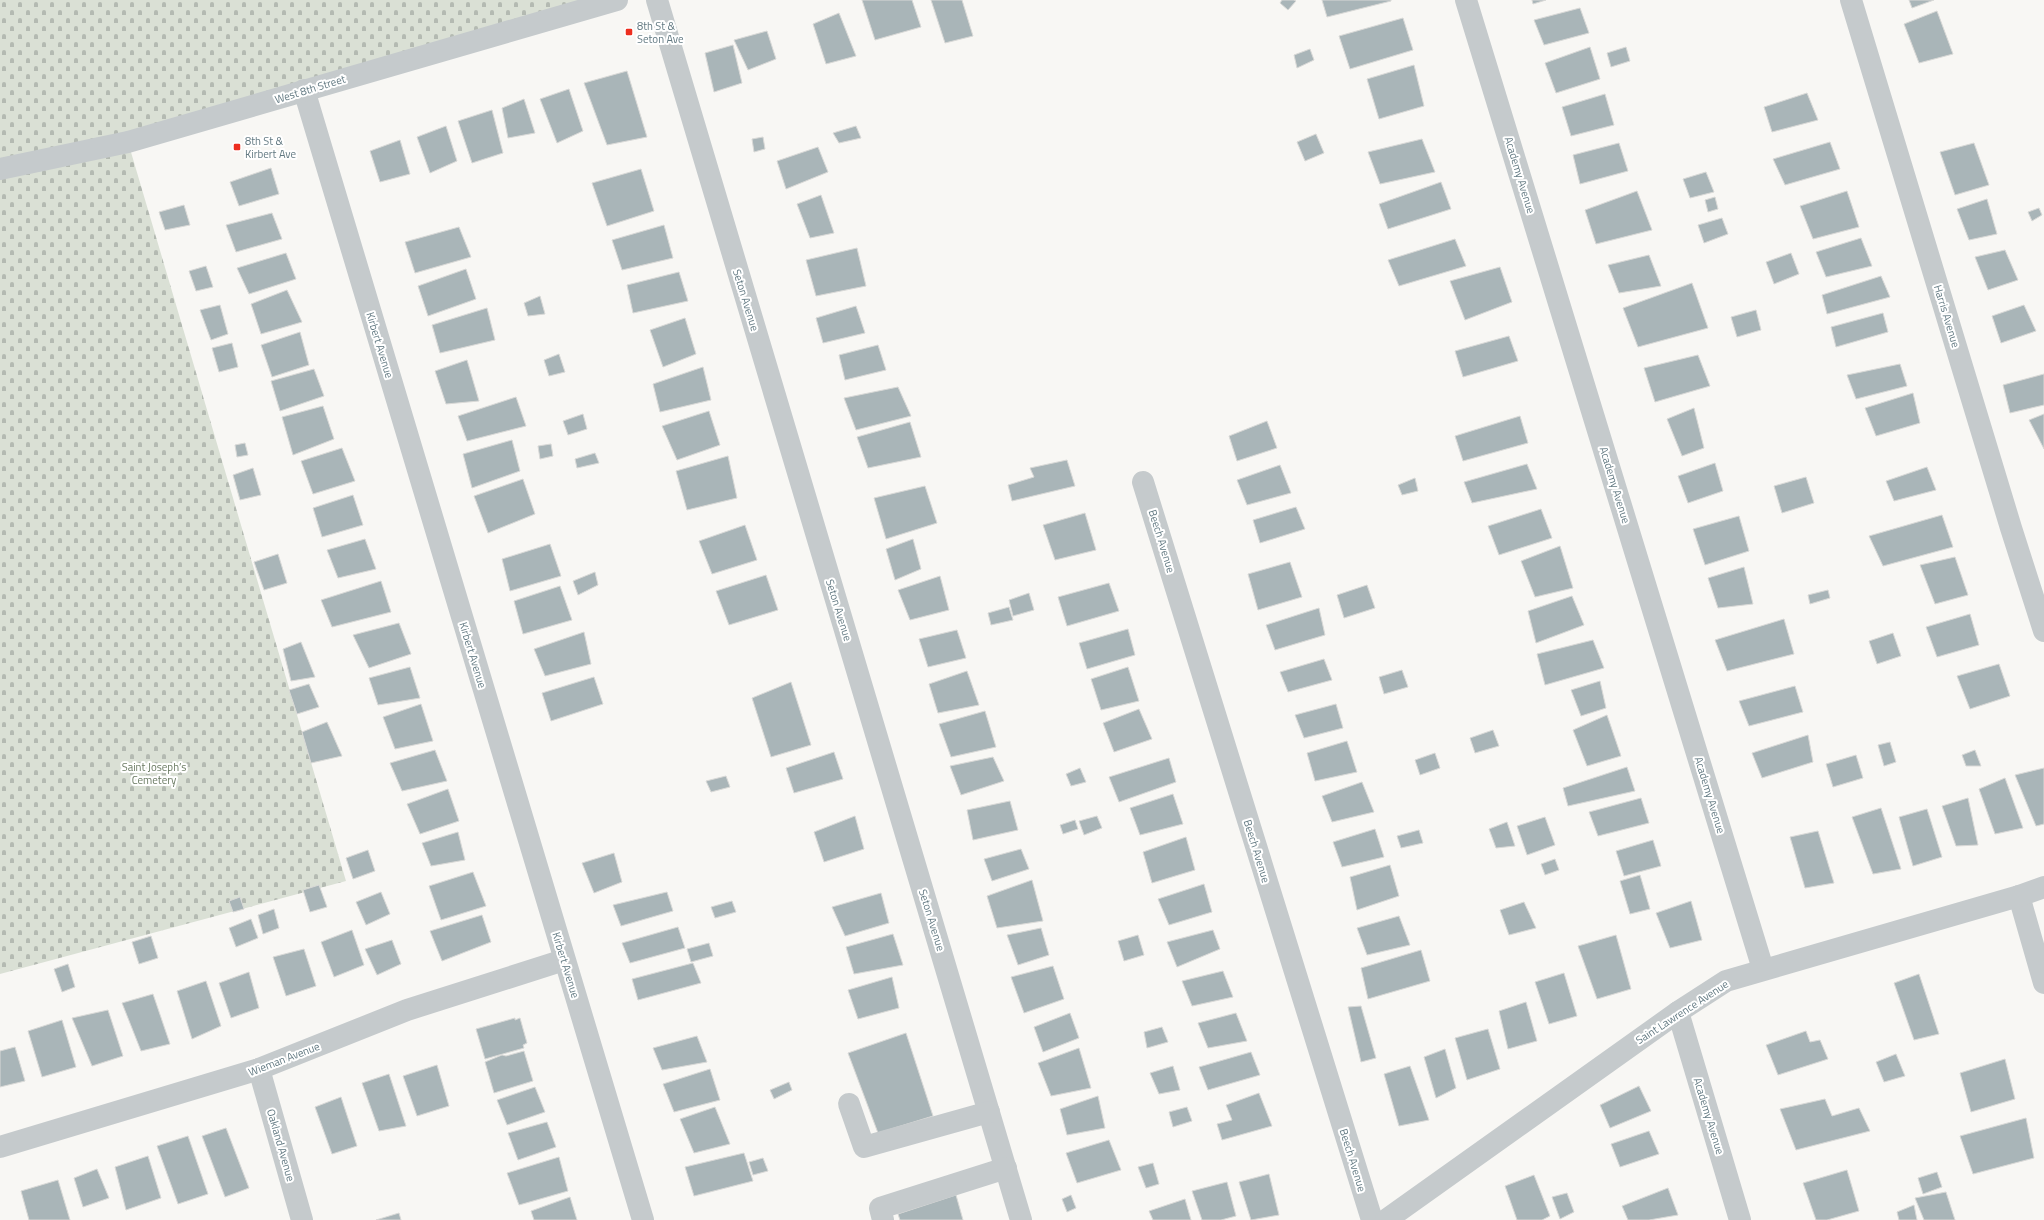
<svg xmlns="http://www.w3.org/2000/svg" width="2044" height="1220" viewBox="0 0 2044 1220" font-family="'Titillium Web',sans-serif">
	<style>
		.cemetery { fill: url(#cemetery-stones) }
		.building { fill: #a9b5b8; stroke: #d9d9d7 }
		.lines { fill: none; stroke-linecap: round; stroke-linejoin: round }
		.minor { stroke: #c5cacc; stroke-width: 22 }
		.poi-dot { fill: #ed2e1f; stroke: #fff; stroke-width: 1.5 }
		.labels { text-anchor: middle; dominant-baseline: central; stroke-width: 4; stroke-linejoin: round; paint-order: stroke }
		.poi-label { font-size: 11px; fill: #617881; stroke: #fff; text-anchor: start }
		.street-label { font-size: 11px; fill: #617881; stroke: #fff }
		.park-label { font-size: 11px; fill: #687960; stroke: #fff }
	</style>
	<defs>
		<pattern id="cemetery-stones" width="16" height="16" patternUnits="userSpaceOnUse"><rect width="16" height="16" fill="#dae0d5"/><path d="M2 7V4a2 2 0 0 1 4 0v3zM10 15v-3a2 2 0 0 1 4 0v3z" fill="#b4bab2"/></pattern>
	</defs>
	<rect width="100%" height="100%" fill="#f8f7f4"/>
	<polygon class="cemetery" points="0,0 617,0 128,142 346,881 0,974"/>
	<g class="building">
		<polygon points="862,0 912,0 921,27 875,40"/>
		<polygon points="931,0 962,0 973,36 945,43"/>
		<polygon points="1282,0 1294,0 1296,1 1288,10 1280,3"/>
		<polygon points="1322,0 1391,0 1391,1 1327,17"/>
		<polygon points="1532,0 1546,0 1533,4"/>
		<polygon points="1909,0 1934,0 1912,8"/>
		<polygon points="1580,8 1589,33 1544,45 1534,20"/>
		<polygon points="1937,11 1953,54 1919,63 1904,24"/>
		<polygon points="839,13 856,56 826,64 813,24"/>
		<polygon points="1403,18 1413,50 1350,69 1339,36"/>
		<polygon points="767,31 776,59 748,70 734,40"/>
		<polygon points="733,45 742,83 714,92 705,53"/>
		<polygon points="1590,47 1600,79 1556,93 1545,63"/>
		<polygon points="1626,47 1630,61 1611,67 1607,53"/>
		<polygon points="1310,49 1314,60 1297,68 1294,55"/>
		<polygon points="1414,65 1424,106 1379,119 1367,79"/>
		<polygon points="627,71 647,137 607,145 584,83"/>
		<polygon points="569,89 583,131 557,143 540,99"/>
		<polygon points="1807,93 1818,120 1772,132 1764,107"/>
		<polygon points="1605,94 1614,125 1571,136 1562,107"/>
		<polygon points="524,99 535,133 508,138 502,108"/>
		<polygon points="492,110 503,153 472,163 458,121"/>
		<polygon points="446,126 457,161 430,173 417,137"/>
		<polygon points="856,126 861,138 839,143 833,133"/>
		<polygon points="1316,134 1324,153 1305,161 1297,142"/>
		<polygon points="763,137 765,149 754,152 752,139"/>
		<polygon points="1422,139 1435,172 1380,184 1368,152"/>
		<polygon points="400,140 410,174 380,182 370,151"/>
		<polygon points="1830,142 1840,169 1785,185 1773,159"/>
		<polygon points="1619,143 1628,171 1580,184 1573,155"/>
		<polygon points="1974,143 1989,185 1955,195 1940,152"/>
		<polygon points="818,147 828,172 786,189 777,161"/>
		<polygon points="271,168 279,194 239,206 230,182"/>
		<polygon points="641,169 654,211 607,226 592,183"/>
		<polygon points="1706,172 1714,192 1690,198 1683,179"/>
		<polygon points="1441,182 1451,209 1388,229 1379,204"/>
		<polygon points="1637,191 1652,230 1596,244 1585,210"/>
		<polygon points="1847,191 1859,227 1813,239 1800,206"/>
		<polygon points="821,195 834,233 810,238 797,204"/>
		<polygon points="1715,197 1718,209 1708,212 1705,200"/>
		<polygon points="1987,199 1997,234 1969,240 1957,209"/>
		<polygon points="184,205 190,225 165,230 159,212"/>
		<polygon points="2039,208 2042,215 2032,221 2028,212"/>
		<polygon points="272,213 282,239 236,252 226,225"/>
		<polygon points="1722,218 1728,234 1704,243 1698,225"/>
		<polygon points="664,225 673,258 622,270 612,240"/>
		<polygon points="459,227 471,257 415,273 405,242"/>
		<polygon points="1861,238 1872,266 1826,277 1816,252"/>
		<polygon points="1455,239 1466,266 1399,286 1388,260"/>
		<polygon points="857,248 866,286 816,296 806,260"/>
		<polygon points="2005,250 2018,280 1988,290 1975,257"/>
		<polygon points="286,253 296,279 249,294 237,268"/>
		<polygon points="1791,253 1799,274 1774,284 1766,262"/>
		<polygon points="1649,255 1661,286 1619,293 1608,265"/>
		<polygon points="206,266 213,287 196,291 189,271"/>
		<polygon points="1500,267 1512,302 1465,320 1450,281"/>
		<polygon points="466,269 476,299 428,316 418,286"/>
		<polygon points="679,272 688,301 633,313 627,285"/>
		<polygon points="1881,276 1890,297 1827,314 1822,295"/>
		<polygon points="1692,283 1708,328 1638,347 1623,308"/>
		<polygon points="287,290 302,322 261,334 251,304"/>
		<polygon points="540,296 545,314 528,316 524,303"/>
		<polygon points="220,305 228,334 211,340 200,310"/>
		<polygon points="2024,305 2036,331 2001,343 1992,316"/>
		<polygon points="856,306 865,333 823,343 816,318"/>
		<polygon points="487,308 495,340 440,353 432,325"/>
		<polygon points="1756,310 1761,330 1737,337 1731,317"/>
		<polygon points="1883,313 1888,332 1836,347 1831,327"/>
		<polygon points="685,318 696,354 663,367 650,330"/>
		<polygon points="300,332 309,365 272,377 261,345"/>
		<polygon points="1509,336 1518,361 1463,377 1455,351"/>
		<polygon points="232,343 238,367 219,372 212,348"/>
		<polygon points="878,345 886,370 845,380 839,355"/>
		<polygon points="559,354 565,372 549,376 544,360"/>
		<polygon points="1698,355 1710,386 1655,402 1644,368"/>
		<polygon points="467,360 479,401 446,404 435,371"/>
		<polygon points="1900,364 1907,386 1856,399 1847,375"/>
		<polygon points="703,367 711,400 660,412 653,384"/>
		<polygon points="314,369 324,396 280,411 271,381"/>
		<polygon points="2044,374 2044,405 2010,413 2003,385"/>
		<polygon points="898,387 911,416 856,430 844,398"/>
		<polygon points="1913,393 1920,423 1876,436 1865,408"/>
		<polygon points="516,397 526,426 467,441 458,416"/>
		<polygon points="323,406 334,439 293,455 282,417"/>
		<polygon points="1694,408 1704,448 1682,456 1667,419"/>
		<polygon points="709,411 720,445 677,460 662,426"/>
		<polygon points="583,414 587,429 568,435 563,421"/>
		<polygon points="2044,414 2044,449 2029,420"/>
		<polygon points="1520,416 1528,443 1463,461 1455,436"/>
		<polygon points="1267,421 1277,448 1237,461 1229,436"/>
		<polygon points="910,422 921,457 868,468 857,437"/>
		<polygon points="512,440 520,471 472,488 463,454"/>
		<polygon points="245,443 248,455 237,457 235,445"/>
		<polygon points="551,444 553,456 540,459 538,446"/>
		<polygon points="342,448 355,481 313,494 301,461"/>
		<polygon points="595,453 599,463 577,468 575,459"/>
		<polygon points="728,456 737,498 687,510 676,471"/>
		<polygon points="1067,460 1075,486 1012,501 1008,485 1034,477 1030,468"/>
		<polygon points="1715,463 1723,491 1688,503 1678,476"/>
		<polygon points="1527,464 1537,489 1472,503 1464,482"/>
		<polygon points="1280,465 1291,493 1247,505 1237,480"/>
		<polygon points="1927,467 1936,490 1894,501 1886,481"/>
		<polygon points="253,468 261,495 240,500 233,475"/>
		<polygon points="1806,477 1814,503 1782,513 1774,486"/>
		<polygon points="1415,478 1418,491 1402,495 1398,485"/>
		<polygon points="523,479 535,514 488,533 474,496"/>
		<polygon points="925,486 937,523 886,539 874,498"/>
		<polygon points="353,495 363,525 322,537 313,508"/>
		<polygon points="1296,507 1305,529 1260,543 1253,520"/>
		<polygon points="1541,509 1552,538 1499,555 1488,526"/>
		<polygon points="1085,513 1096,550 1055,560 1043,525"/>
		<polygon points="1942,515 1953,547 1883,566 1869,536"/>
		<polygon points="1739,516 1749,551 1705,565 1693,529"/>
		<polygon points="745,525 757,560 712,574 699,541"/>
		<polygon points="365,539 376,569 338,578 327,550"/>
		<polygon points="913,539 921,569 895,580 886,549"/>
		<polygon points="550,544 561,576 510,591 502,559"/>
		<polygon points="1560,546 1573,588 1535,597 1521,561"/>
		<polygon points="278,554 287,583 264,590 254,562"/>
		<polygon points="1955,557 1968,595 1935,604 1920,565"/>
		<polygon points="1290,562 1302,597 1258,610 1248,574"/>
		<polygon points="1744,567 1753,604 1718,608 1708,578"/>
		<polygon points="595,572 598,585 578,595 573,581"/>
		<polygon points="766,575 778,610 729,625 716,591"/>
		<polygon points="940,576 949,610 910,620 898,590"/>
		<polygon points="381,581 391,612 332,627 321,600"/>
		<polygon points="1109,583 1119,611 1067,626 1058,597"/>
		<polygon points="1367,585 1375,608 1344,618 1337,595"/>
		<polygon points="560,586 572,620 523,634 514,601"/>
		<polygon points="1828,590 1830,598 1810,604 1808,595"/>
		<polygon points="1029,593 1034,610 1013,616 1009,600"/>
		<polygon points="1572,596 1584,625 1536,643 1528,611"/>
		<polygon points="1009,607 1013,620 991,625 988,613"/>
		<polygon points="1319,608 1325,635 1275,650 1266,625"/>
		<polygon points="1970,614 1979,645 1937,657 1926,627"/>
		<polygon points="1784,619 1794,654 1727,671 1715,640"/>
		<polygon points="399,623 411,654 369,668 353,635"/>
		<polygon points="1128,629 1135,655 1087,669 1079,643"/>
		<polygon points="957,630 966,658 928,667 919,639"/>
		<polygon points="584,632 591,664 545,676 534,649"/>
		<polygon points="1893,633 1901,656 1877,664 1869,641"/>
		<polygon points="1593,640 1604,668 1545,685 1537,654"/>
		<polygon points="301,642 315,677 291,681 283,649"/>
		<polygon points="1324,659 1332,680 1288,692 1280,672"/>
		<polygon points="1999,664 2010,696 1970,709 1957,676"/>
		<polygon points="410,667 420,698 378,705 369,678"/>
		<polygon points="1128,667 1139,701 1101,710 1091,679"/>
		<polygon points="1402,670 1408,687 1384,694 1379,677"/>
		<polygon points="967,671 979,705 938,713 929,684"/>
		<polygon points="594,677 603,704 551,721 542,693"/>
		<polygon points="1600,681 1606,708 1581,716 1571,690"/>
		<polygon points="791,682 811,745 771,757 752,698"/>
		<polygon points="309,684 319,707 297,714 289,690"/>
		<polygon points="1795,686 1803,712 1749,726 1739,701"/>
		<polygon points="421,704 433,741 395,749 383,717"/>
		<polygon points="1336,704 1343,728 1304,738 1295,715"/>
		<polygon points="1139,709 1152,739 1114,752 1103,723"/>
		<polygon points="985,711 996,747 951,757 939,724"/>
		<polygon points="1607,715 1621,756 1587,766 1573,730"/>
		<polygon points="327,722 342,756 311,763 302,732"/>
		<polygon points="1493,730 1499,746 1475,753 1470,738"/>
		<polygon points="1808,735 1813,762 1762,778 1752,753"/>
		<polygon points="1347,741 1357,772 1315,781 1307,753"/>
		<polygon points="1890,742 1896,762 1884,766 1878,745"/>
		<polygon points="435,750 447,781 402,791 390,763"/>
		<polygon points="1975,750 1981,766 1966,766 1962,755"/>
		<polygon points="834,752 843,779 794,793 786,768"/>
		<polygon points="1435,753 1440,768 1420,775 1415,760"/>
		<polygon points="1856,755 1863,778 1833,787 1826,764"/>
		<polygon points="993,757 1004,781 961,795 950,766"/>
		<polygon points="1169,758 1176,782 1119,802 1109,777"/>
		<polygon points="1627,767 1635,791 1568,806 1563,788"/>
		<polygon points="1080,768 1086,782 1071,786 1066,774"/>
		<polygon points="2044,768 2044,824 2036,826 2015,775"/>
		<polygon points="726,776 730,787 711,792 706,781"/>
		<polygon points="2005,778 2023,828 1995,834 1979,789"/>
		<polygon points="1362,782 1374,812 1332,822 1322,796"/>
		<polygon points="448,789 459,821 420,834 407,804"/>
		<polygon points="1173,794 1183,824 1140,835 1130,808"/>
		<polygon points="1641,798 1649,823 1598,836 1589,812"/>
		<polygon points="1968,798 1978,845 1956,846 1942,806"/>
		<polygon points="1010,801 1018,830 973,840 967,810"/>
		<polygon points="1881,808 1901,869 1873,874 1852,817"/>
		<polygon points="1927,809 1942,857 1913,866 1899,817"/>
		<polygon points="855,816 864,849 824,862 814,832"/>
		<polygon points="1097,816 1102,828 1084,835 1079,821"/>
		<polygon points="1545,817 1555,845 1527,855 1517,826"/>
		<polygon points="1075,820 1078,829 1063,834 1060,825"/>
		<polygon points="1507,822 1515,846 1496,848 1489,829"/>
		<polygon points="1375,829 1384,857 1342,867 1333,842"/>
		<polygon points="1419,830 1423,843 1401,848 1397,836"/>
		<polygon points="1818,831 1834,883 1805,888 1790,837"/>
		<polygon points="458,832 465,860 431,866 422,843"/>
		<polygon points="1186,837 1195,870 1152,883 1143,852"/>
		<polygon points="1653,840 1661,866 1624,876 1616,851"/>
		<polygon points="1021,849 1029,869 992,881 984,859"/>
		<polygon points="368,850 375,871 353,879 346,858"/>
		<polygon points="614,853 622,882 594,893 582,863"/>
		<polygon points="1555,859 1559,870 1545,875 1541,864"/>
		<polygon points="1390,865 1399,896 1357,910 1350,877"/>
		<polygon points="473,872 486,906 441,920 429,886"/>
		<polygon points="1640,875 1650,909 1630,914 1620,881"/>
		<polygon points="1032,880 1043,921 997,928 987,896"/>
		<polygon points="1204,884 1212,912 1169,925 1158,899"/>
		<polygon points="319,885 327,907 310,912 303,890"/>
		<polygon points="381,892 390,914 366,925 356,902"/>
		<polygon points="667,892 673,911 621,926 613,905"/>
		<polygon points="881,893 889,923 845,936 832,907"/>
		<polygon points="240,897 244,909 233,912 229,901"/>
		<polygon points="732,901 736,912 715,918 711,907"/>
		<polygon points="1691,901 1702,940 1670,948 1656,913"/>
		<polygon points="1524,902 1536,928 1509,935 1500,910"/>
		<polygon points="274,909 279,928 263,934 258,915"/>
		<polygon points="482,915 491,942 442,961 430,931"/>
		<polygon points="1399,916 1410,945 1367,955 1357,928"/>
		<polygon points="251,919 258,938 236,947 229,928"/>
		<polygon points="678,927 685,948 630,963 622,943"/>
		<polygon points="1041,928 1049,955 1018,965 1007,935"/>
		<polygon points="352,930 364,965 334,977 321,942"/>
		<polygon points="1213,930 1220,949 1177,967 1167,942"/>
		<polygon points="893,934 903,965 854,974 846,947"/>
		<polygon points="1138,935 1144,955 1124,961 1118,941"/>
		<polygon points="1616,935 1631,989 1597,999 1578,946"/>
		<polygon points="151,936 158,958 139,964 132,942"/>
		<polygon points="392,940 401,964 377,975 365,949"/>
		<polygon points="709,943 713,956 691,962 687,949"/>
		<polygon points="304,949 316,986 286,996 273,957"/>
		<polygon points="1421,950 1430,981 1368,999 1361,968"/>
		<polygon points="693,963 701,983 638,1000 632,979"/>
		<polygon points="68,964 75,987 62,992 54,969"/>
		<polygon points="1053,966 1064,999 1024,1013 1011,977"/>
		<polygon points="1223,971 1233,997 1192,1006 1182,981"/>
		<polygon points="249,972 259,1008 231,1018 219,983"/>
		<polygon points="1564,973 1577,1016 1549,1024 1535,982"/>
		<polygon points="1919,974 1939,1034 1914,1040 1894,983"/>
		<polygon points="892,977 899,1008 858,1019 848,990"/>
		<polygon points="206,981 221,1026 192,1039 177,991"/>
		<polygon points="153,994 170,1044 141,1051 122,1003"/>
		<polygon points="1526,1002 1537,1041 1508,1049 1499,1011"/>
		<polygon points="1361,1006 1376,1058 1361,1062 1348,1007"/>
		<polygon points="108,1010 123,1056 92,1066 72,1018"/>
		<polygon points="1070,1013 1079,1038 1043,1052 1034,1027"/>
		<polygon points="1236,1013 1247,1041 1208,1048 1198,1023"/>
		<polygon points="515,1018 515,1020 520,1018 527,1043 523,1045 524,1048 485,1059 476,1029"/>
		<polygon points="62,1020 76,1067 42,1077 28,1031"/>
		<polygon points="1162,1027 1168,1042 1147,1048 1144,1032"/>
		<polygon points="1488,1029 1500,1069 1467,1080 1455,1038"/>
		<polygon points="1806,1031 1810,1042 1820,1040 1828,1059 1778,1075 1766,1045"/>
		<polygon points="906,1033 933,1116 878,1133 848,1053"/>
		<polygon points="697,1036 707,1062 662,1070 653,1048"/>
		<polygon points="15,1047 25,1081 0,1087 0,1051"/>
		<polygon points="1079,1048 1091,1088 1051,1096 1038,1063"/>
		<polygon points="1445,1049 1456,1088 1436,1098 1424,1057"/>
		<polygon points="524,1051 533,1081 494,1093 485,1062 502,1055 506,1056"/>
		<polygon points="1251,1052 1260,1075 1208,1090 1199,1067"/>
		<polygon points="1896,1054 1905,1076 1884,1082 1876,1062"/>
		<polygon points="2005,1059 2015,1099 1971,1112 1960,1073"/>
		<polygon points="437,1065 449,1106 417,1116 403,1076"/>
		<polygon points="1173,1066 1180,1090 1159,1094 1150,1073"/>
		<polygon points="1410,1066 1429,1120 1399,1126 1384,1074"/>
		<polygon points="710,1069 720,1100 674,1112 663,1084"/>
		<polygon points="389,1074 406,1126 379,1131 362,1083"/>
		<polygon points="789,1082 792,1090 774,1099 770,1090"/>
		<polygon points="1639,1086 1651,1111 1610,1128 1600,1105"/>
		<polygon points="535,1087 545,1112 507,1125 497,1100"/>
		<polygon points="1259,1093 1272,1126 1222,1140 1217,1124 1232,1120 1226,1105"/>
		<polygon points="1098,1096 1105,1128 1067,1135 1060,1109"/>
		<polygon points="341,1097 357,1146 332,1154 315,1107"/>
		<polygon points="1825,1099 1832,1116 1859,1108 1870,1131 1796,1150 1780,1109"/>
		<polygon points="715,1107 730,1144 694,1153 680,1119"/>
		<polygon points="1187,1107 1192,1121 1173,1127 1169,1112"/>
		<polygon points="2026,1118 2034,1158 1973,1174 1960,1136"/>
		<polygon points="547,1122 556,1147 518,1160 508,1133"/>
		<polygon points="226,1128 249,1188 225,1197 202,1136"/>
		<polygon points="1649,1131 1659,1154 1620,1167 1611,1144"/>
		<polygon points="188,1136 208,1194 178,1204 157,1146"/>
		<polygon points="1109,1140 1121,1170 1077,1183 1066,1153"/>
		<polygon points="744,1153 753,1181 694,1196 685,1167"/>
		<polygon points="148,1156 161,1198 126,1210 115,1167"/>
		<polygon points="559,1157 568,1191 519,1205 507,1173"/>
		<polygon points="763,1158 768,1171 753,1175 749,1162"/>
		<polygon points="1153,1163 1159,1184 1146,1188 1138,1167"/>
		<polygon points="97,1169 109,1198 83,1207 74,1178"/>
		<polygon points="1847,1170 1859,1211 1827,1220 1816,1220 1803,1183"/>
		<polygon points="1937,1172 1942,1187 1923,1194 1918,1178"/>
		<polygon points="1269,1174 1279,1215 1251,1220 1239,1182"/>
		<polygon points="1534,1175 1550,1216 1542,1220 1517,1220 1505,1186"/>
		<polygon points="58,1180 70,1220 29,1220 21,1191"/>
		<polygon points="1227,1182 1236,1216 1221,1220 1202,1220 1192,1191"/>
		<polygon points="1668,1188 1678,1215 1649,1220 1628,1220 1622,1206"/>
		<polygon points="1946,1192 1955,1220 1924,1220 1915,1198"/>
		<polygon points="1567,1193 1574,1212 1560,1219 1552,1197"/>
		<polygon points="956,1195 963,1220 900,1220 898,1214"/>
		<polygon points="1071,1195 1076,1208 1067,1212 1062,1199"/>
		<polygon points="570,1197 577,1220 534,1220 531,1211"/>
		<polygon points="1185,1199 1191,1220 1153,1220 1149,1211"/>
		<polygon points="1914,1205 1917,1220 1899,1220 1897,1212"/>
		<polygon points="399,1213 401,1220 376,1220"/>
	</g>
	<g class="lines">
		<g class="minor">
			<polyline points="657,0 1021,1220"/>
			<polyline points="1466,0 1763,969"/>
			<polyline points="1851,0 2011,528 2044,631"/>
			<polyline points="304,90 643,1220"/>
			<polyline points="0,169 128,142 617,0"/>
			<polyline points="1143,482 1372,1220"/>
			<polyline points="2019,896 2044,983"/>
			<polyline points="1678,1012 1740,1220"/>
			<polyline points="259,1069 302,1220"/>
			<polyline points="849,1104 864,1147 989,1112"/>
			<polyline points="0,1147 259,1069 407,1010 564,960"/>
			<polyline points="883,1220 880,1208 1006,1168"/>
			<polyline points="1386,1220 1678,1012 1726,981 2019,896 2044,887"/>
		</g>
	</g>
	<g class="poi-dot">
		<rect x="625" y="28" width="8" height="8" rx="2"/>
		<rect x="233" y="143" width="8" height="8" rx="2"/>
	</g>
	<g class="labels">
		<g class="poi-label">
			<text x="637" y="26">8th St &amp;<tspan x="637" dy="13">Seton Ave</tspan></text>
			<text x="245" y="141">8th St &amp;<tspan x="245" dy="13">Kirbert Ave</tspan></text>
		</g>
		<g class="street-label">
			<text transform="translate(310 89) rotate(-17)">West 8th Street</text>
			<text transform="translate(1520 175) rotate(73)">Academy Avenue</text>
			<text transform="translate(746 300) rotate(73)">Seton Avenue</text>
			<text transform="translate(1947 316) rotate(73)">Harris Avenue</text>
			<text transform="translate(380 345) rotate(73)">Kirbert Avenue</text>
			<text transform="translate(1615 485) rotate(73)">Academy Avenue</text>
			<text transform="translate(1162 541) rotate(73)">Beech Avenue</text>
			<text transform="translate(839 610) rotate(73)">Seton Avenue</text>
			<text transform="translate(473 655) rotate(73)">Kirbert Avenue</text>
			<text transform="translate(1710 795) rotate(73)">Academy Avenue</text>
			<text transform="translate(1257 851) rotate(73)">Beech Avenue</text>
			<text transform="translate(932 920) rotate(73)">Seton Avenue</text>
			<text transform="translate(566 965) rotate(73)">Kirbert Avenue</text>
			<text transform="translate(1682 1012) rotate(-33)">Saint Lawrence Avenue</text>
			<text transform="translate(284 1059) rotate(-21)">Wieman Avenue</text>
			<text transform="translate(1709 1116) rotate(73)">Academy Avenue</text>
			<text transform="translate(281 1145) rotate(74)">Oakland Avenue</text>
			<text transform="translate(1353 1160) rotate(73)">Beech Avenue</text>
		</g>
		<g class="park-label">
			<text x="154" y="767">Saint Joseph’s<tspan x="154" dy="13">Cemetery</tspan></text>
		</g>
	</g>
</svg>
